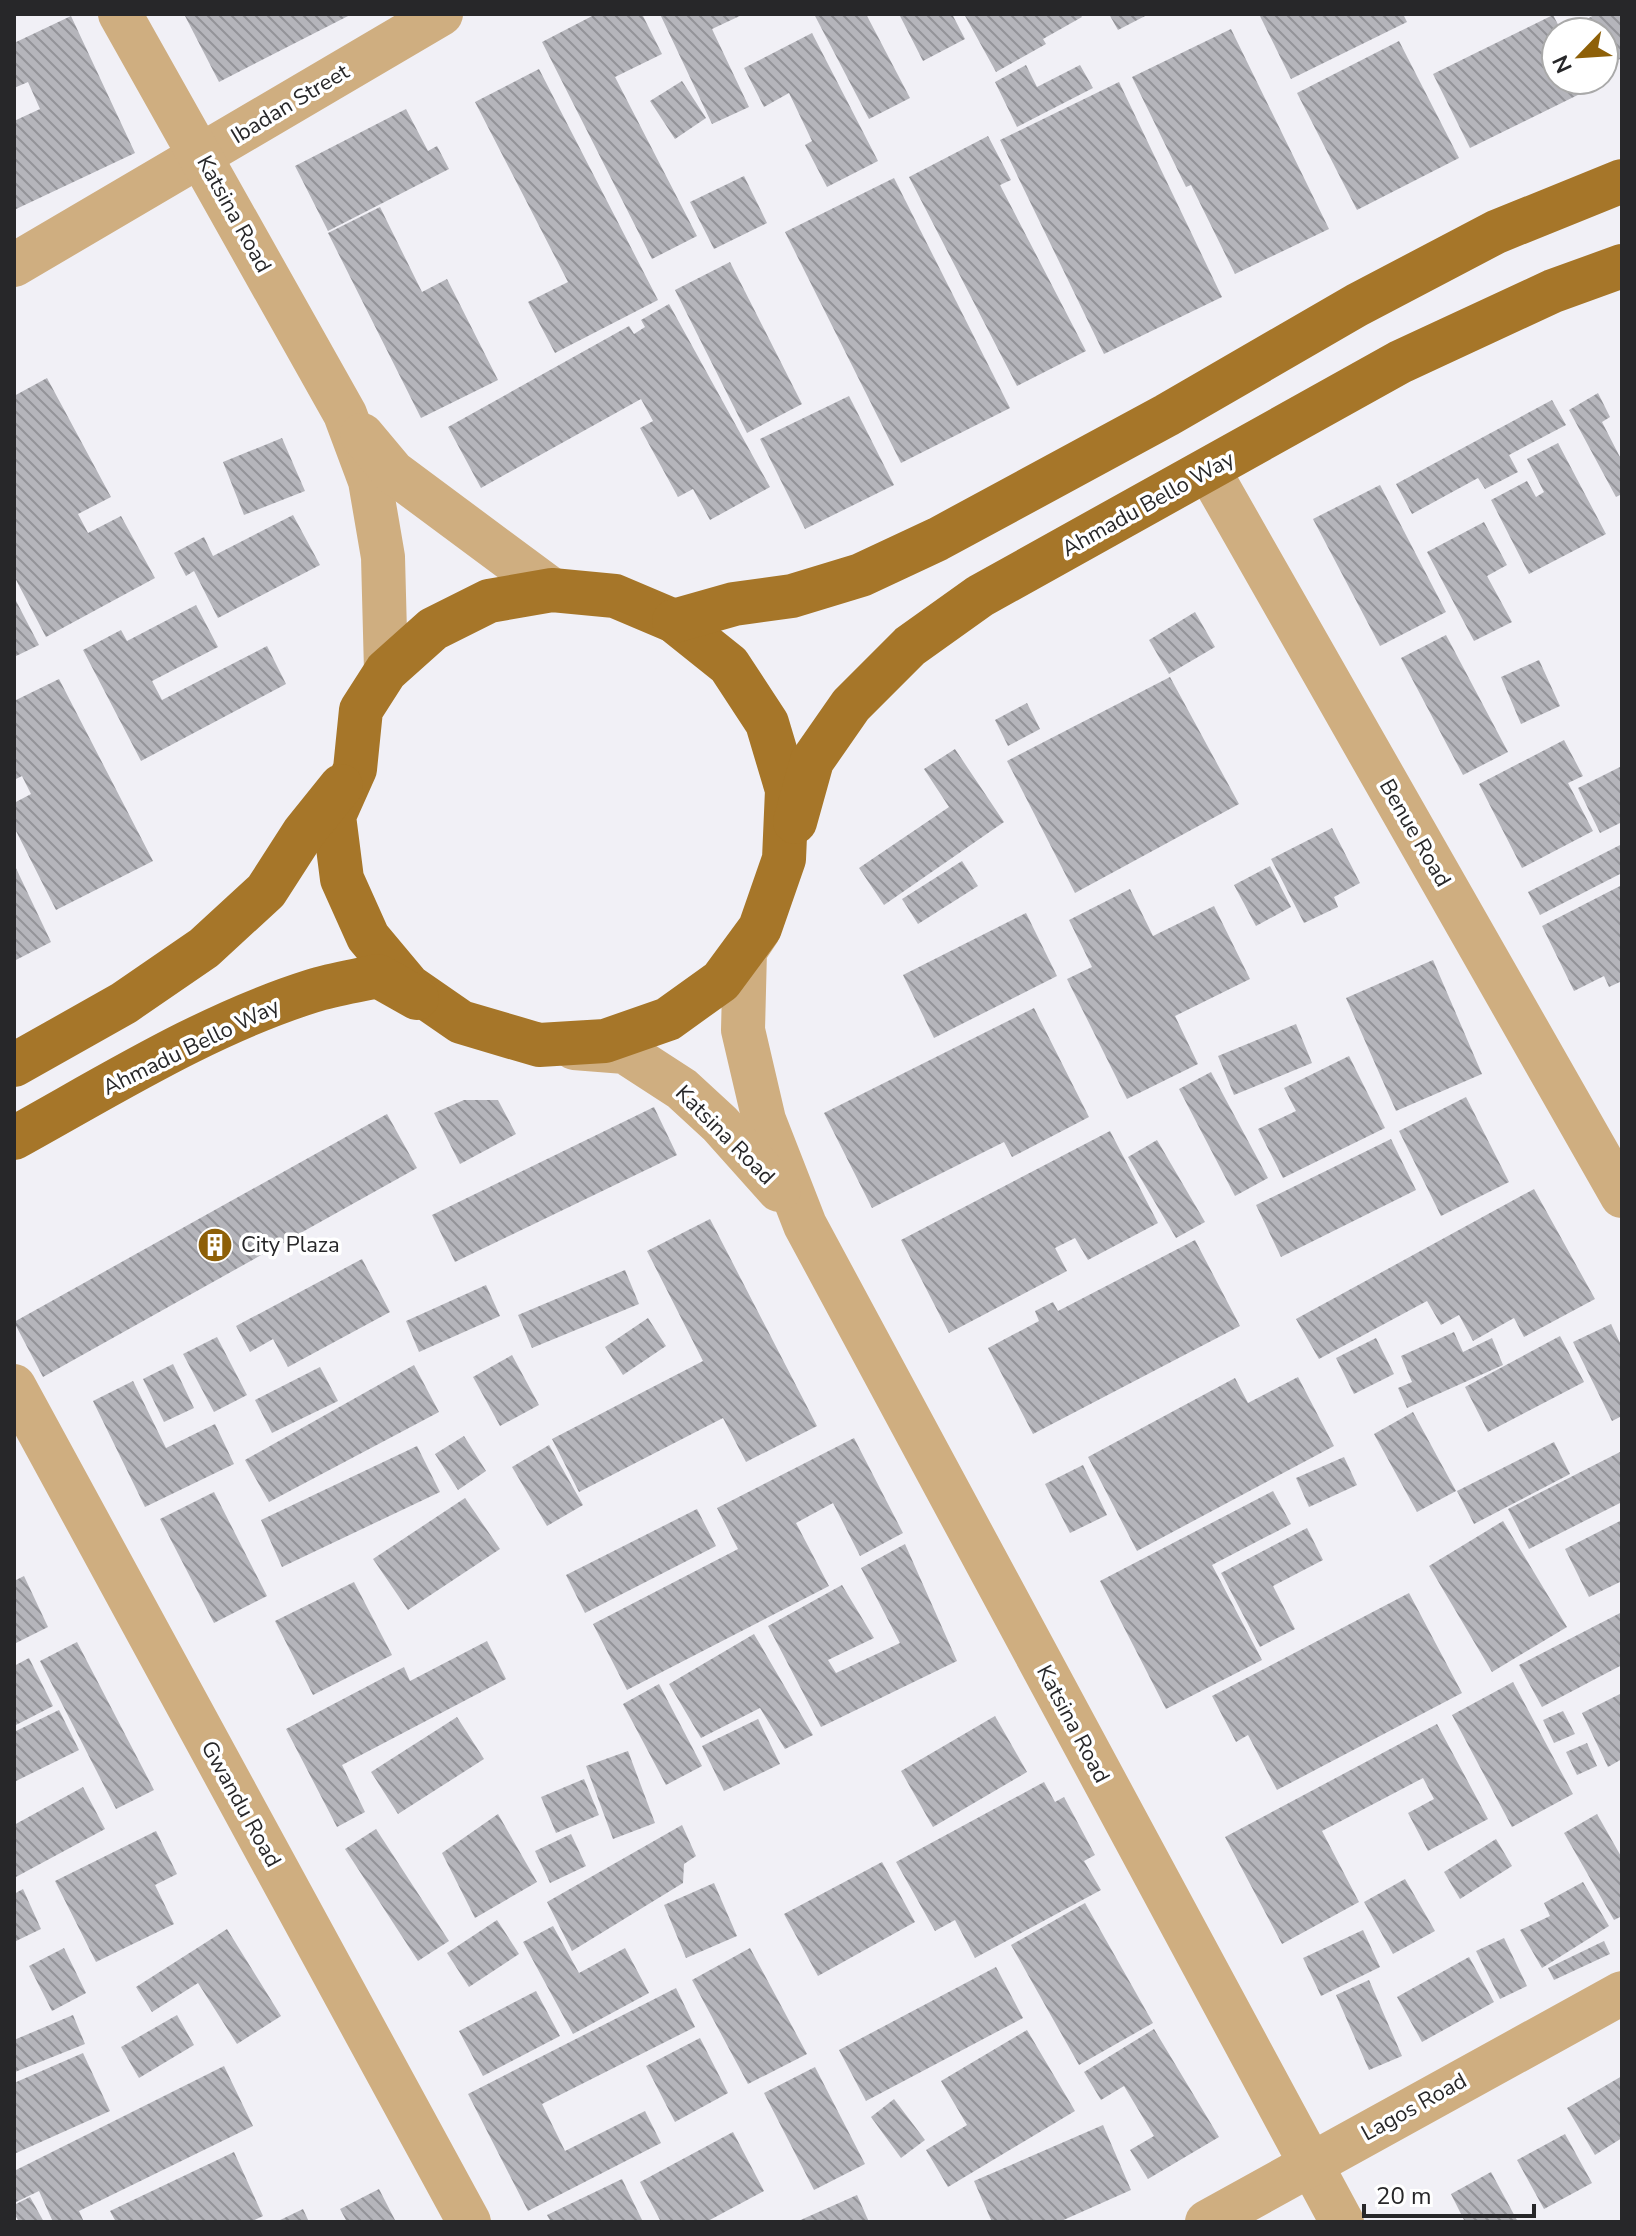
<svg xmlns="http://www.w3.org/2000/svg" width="1636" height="2236" viewBox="0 0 1636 2236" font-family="'Nunito Sans',sans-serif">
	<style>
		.building { fill: url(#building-back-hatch) }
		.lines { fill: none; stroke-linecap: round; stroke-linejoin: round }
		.minor { stroke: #cfae80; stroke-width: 44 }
		.tertiary { stroke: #cfae80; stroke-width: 44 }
		.primary { stroke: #a67629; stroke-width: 44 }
		.labels { text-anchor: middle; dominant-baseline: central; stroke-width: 7; stroke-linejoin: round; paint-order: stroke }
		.street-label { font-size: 22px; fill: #272729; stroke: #fff }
		.poi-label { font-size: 22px; fill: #272729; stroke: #fff; text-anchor: start }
	</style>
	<defs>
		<pattern id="building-back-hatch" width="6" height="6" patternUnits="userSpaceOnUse" patternTransform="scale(2)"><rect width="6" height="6" fill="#b5b5bb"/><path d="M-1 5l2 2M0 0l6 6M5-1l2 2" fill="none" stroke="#939398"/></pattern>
	</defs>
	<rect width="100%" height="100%" fill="#f1f0f6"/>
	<g class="building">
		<polygon points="184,14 352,14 219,82"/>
		<polygon points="596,14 642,14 662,54 615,77 697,236 652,259 542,42"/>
		<polygon points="660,14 744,14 712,29 749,107 712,124"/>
		<polygon points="814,14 866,14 910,98 869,119"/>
		<polygon points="899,14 952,14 965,39 923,61"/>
		<polygon points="964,14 1080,14 1082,17 1043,39 1046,44 996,72"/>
		<polygon points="1109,14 1149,14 1118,30"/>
		<polygon points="1259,14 1403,14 1407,22 1291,79"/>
		<polygon points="1596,14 1622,14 1622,58 1604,68 1604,32 1583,32 1578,24"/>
		<polygon points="1553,15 1562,32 1556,32 1556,80 1586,80 1590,89 1470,148 1433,74"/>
		<polygon points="71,16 135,153 14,210 14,121 40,109 28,82 14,88 14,43"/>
		<polygon points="1231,29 1329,229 1235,274 1191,185 1186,187 1132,77"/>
		<polygon points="812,33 878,161 827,187 805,145 812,141 789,93 764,107 744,68"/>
		<polygon points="1399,41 1459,158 1357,210 1297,93"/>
		<polygon points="1026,65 1037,87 1080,65 1093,88 1017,127 995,82"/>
		<polygon points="539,69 658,300 555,353 528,302 568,282 475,102"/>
		<polygon points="682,81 706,118 675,139 650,101"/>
		<polygon points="1119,82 1222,297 1104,354 1000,140"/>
		<polygon points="406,109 428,151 437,146 449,169 328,231 295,166"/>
		<polygon points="988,136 1011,180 1000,185 1086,351 1017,386 909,177"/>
		<polygon points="744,176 767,223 714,249 690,202"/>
		<polygon points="894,178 1010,408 901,463 785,232"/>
		<polygon points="380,207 422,292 447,279 498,380 421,418 328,233"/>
		<polygon points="730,262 802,404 747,433 675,290"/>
		<polygon points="669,304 770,487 710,520 693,489 678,497 640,428 653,421 641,399 481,488 448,427 629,326 634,334 645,327 641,320"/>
		<polygon points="47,378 111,497 78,514 88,533 121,516 155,578 46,637 14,576 14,396"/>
		<polygon points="1598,393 1610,417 1602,422 1622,461 1622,494 1616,497 1569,410"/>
		<polygon points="849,396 894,485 805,529 760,439"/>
		<polygon points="1552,400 1566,425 1509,455 1518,472 1485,489 1478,478 1412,514 1396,484"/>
		<polygon points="282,438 305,491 244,515 223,462"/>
		<polygon points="1558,443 1606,534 1529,574 1491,500 1527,481 1536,497 1544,492 1527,459"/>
		<polygon points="1380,485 1446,612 1380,646 1313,519"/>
		<polygon points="293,515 320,565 218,618 194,571 186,576 174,553 204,537 213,556"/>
		<polygon points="1484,522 1507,565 1487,576 1512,622 1474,641 1427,552"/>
		<polygon points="14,597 39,645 14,657"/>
		<polygon points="196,605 218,647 152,681 162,700 267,646 286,684 141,761 83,650 121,630 127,641"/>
		<polygon points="1195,612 1215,647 1169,674 1149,640"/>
		<polygon points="1446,635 1508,752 1463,775 1401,658"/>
		<polygon points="1539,660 1560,706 1521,724 1501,677"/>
		<polygon points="1170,677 1239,804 1075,893 1007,761"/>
		<polygon points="59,679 153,861 56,910 14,827 14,803 31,794 22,776 14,780 14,701"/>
		<polygon points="1027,703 1040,729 1008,746 995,720"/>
		<polygon points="1564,740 1583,776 1568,783 1593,831 1522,868 1479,784"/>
		<polygon points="955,749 1004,822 884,905 859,868 949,807 924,769"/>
		<polygon points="1622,766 1622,822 1600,833 1578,788"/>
		<polygon points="1332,828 1360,883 1334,897 1338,907 1304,923 1271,859"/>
		<polygon points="1622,844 1622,873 1540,915 1528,892"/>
		<polygon points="962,861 978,886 918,924 902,899"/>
		<polygon points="14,864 51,942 14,961"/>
		<polygon points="1270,866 1291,907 1256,926 1234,885"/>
		<polygon points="1622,885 1622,981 1609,987 1604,976 1574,991 1542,926"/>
		<polygon points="1130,889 1153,936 1214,906 1250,979 1175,1016 1198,1064 1127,1099 1067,979 1092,967 1069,920"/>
		<polygon points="1026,913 1057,976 934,1038 903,975"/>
		<polygon points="1433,960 1482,1074 1396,1111 1346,998"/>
		<polygon points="1034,1008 1089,1117 1012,1157 1004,1142 872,1208 824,1113"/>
		<polygon points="1296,1024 1312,1063 1234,1095 1218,1056"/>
		<polygon points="1349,1056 1385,1128 1283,1178 1258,1129 1296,1111 1284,1088"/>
		<polygon points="1211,1072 1268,1178 1235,1196 1179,1089"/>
		<polygon points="1466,1097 1509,1182 1441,1216 1399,1131"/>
		<polygon points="464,1100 498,1100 516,1134 460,1164 434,1113"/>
		<polygon points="654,1107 677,1155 455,1262 432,1215"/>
		<polygon points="387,1114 417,1168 43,1377 14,1322"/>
		<polygon points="1110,1131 1158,1223 1088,1260 1075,1238 1055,1248 1067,1271 949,1333 901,1240"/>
		<polygon points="1391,1139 1416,1190 1281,1257 1256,1205"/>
		<polygon points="1157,1140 1205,1222 1176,1238 1128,1157"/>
		<polygon points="1534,1189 1595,1299 1524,1337 1514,1318 1473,1341 1459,1315 1441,1325 1427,1301 1319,1359 1296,1319"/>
		<polygon points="710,1219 817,1426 746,1462 723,1418 579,1492 552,1439 703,1361 647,1251"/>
		<polygon points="1195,1240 1240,1326 1033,1434 988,1348 1039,1321 1035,1311 1053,1302 1058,1311"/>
		<polygon points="362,1259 390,1312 288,1367 273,1339 250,1352 236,1326"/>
		<polygon points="625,1270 639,1304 532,1348 518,1315"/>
		<polygon points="486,1285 500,1316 419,1352 406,1321"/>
		<polygon points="648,1318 666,1346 623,1375 605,1347"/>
		<polygon points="1611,1324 1622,1347 1622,1416 1612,1421 1573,1342"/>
		<polygon points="1454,1332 1463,1352 1492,1338 1503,1365 1407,1408 1398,1388 1412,1382 1401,1356"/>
		<polygon points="1560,1336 1584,1382 1488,1432 1465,1387"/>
		<polygon points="217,1337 247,1395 214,1412 183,1354"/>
		<polygon points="1376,1338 1394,1374 1354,1394 1336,1358"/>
		<polygon points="512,1355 539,1405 500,1426 473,1377"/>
		<polygon points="173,1364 194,1408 164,1422 143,1379"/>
		<polygon points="414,1365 439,1412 269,1502 245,1460"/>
		<polygon points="320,1367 338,1401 272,1433 255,1400"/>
		<polygon points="1298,1377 1334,1446 1137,1551 1088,1457 1235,1378 1248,1403"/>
		<polygon points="133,1381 166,1448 215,1424 234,1464 145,1507 93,1401"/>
		<polygon points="1413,1412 1456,1491 1417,1512 1374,1434"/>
		<polygon points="464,1436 486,1471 458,1490 435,1454"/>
		<polygon points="854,1438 903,1533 860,1556 833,1503 796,1523 829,1586 627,1690 593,1624 738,1549 717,1508"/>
		<polygon points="1554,1442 1570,1474 1474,1524 1457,1491"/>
		<polygon points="549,1445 583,1505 547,1526 512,1467"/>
		<polygon points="417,1446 440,1492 282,1567 261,1520"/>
		<polygon points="1622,1451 1622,1502 1529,1549 1508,1509"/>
		<polygon points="1344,1457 1357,1485 1309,1507 1296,1478"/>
		<polygon points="1083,1465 1107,1515 1070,1533 1045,1484"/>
		<polygon points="1273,1491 1291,1524 1212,1565 1262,1660 1166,1709 1100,1581"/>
		<polygon points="214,1492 267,1596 214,1623 160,1519"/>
		<polygon points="465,1498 500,1549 408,1610 373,1559"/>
		<polygon points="697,1509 716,1546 585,1613 566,1575"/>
		<polygon points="1622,1520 1622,1581 1589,1597 1565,1549"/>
		<polygon points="1503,1521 1567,1627 1492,1672 1429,1566"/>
		<polygon points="1307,1528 1323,1560 1273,1586 1295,1629 1260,1647 1221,1573"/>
		<polygon points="905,1544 957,1661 821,1727 768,1626 842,1585 874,1638 828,1660 836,1673 900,1643 861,1568"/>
		<polygon points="24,1576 48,1627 14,1644 14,1581"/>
		<polygon points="354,1582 392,1655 313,1695 275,1621"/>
		<polygon points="1409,1593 1462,1693 1277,1790 1248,1735 1236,1742 1212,1696"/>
		<polygon points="1622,1612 1622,1665 1542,1707 1519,1665"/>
		<polygon points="754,1634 813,1735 785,1749 760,1708 701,1738 669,1684"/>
		<polygon points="487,1641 506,1679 342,1765 365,1812 337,1827 286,1729 404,1667 410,1681"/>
		<polygon points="77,1642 154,1790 116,1809 40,1661"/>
		<polygon points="29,1658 53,1706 14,1726 14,1666"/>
		<polygon points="1513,1682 1573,1794 1512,1827 1452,1715"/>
		<polygon points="659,1684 702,1766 666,1785 623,1704"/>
		<polygon points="1622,1693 1622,1759 1608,1767 1582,1713"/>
		<polygon points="59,1710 79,1750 14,1782 14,1732"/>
		<polygon points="1563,1711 1575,1734 1554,1743 1543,1720"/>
		<polygon points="995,1716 1027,1772 933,1827 901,1771"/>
		<polygon points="457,1717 484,1759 398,1814 371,1772"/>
		<polygon points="758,1719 780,1764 724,1791 702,1746"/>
		<polygon points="1437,1724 1488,1819 1428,1851 1408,1813 1434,1799 1423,1778 1322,1831 1359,1902 1282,1944 1225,1837"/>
		<polygon points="1587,1743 1597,1766 1577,1775 1566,1752"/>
		<polygon points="628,1751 655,1823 613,1839 586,1766"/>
		<polygon points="584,1779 599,1815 556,1833 541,1797"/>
		<polygon points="1044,1782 1055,1802 1064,1797 1095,1855 1084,1861 1101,1890 975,1958 955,1920 935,1931 896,1862"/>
		<polygon points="83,1787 105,1829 14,1878 14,1825"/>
		<polygon points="498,1814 537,1882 475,1918 442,1853"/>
		<polygon points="1597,1814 1622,1858 1622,1916 1614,1920 1564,1833"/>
		<polygon points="682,1825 696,1856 684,1864 683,1883 572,1951 547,1902"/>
		<polygon points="376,1829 449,1941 418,1961 345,1849"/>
		<polygon points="156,1831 177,1874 155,1885 174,1924 96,1962 55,1881"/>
		<polygon points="571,1834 586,1866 550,1883 535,1851"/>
		<polygon points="1496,1839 1512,1866 1460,1899 1444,1872"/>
		<polygon points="882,1862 915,1922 818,1976 784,1914"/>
		<polygon points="1405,1879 1435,1931 1393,1954 1364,1902"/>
		<polygon points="1583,1882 1609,1926 1542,1968 1520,1930 1550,1916 1544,1903"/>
		<polygon points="714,1883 737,1936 686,1958 664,1905"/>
		<polygon points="23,1889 41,1929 14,1942 14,1894"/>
		<polygon points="1085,1903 1153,2023 1079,2065 1011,1945"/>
		<polygon points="497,1920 519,1954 469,1987 447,1953"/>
		<polygon points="553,1926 579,1973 625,1948 649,1993 573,2034 523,1942"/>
		<polygon points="227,1929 281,2016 237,2044 198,1983 152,2012 136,1987"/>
		<polygon points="1363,1930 1380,1967 1321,1996 1303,1958"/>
		<polygon points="1504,1938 1527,1986 1500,1999 1476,1951"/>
		<polygon points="1604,1941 1610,1954 1554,1980 1548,1968"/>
		<polygon points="64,1948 86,1993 52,2011 29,1966"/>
		<polygon points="750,1948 807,2054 748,2084 692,1980"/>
		<polygon points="1469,1957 1494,2002 1422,2042 1397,1997"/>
		<polygon points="996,1967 1023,2018 866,2101 839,2050"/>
		<polygon points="1369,1980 1402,2056 1369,2070 1336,1995"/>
		<polygon points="676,1988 695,2027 542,2104 565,2151 645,2111 661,2143 528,2211 468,2094"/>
		<polygon points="536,1991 560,2036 483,2076 459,2031"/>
		<polygon points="73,2015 85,2044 15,2072 14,2040"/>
		<polygon points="177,2015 194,2045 139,2078 121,2047"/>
		<polygon points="1154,2029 1219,2137 1148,2179 1130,2150 1154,2136 1124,2086 1101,2100 1084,2072"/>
		<polygon points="1027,2030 1075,2111 948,2187 926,2150 967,2125 941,2081"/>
		<polygon points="700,2038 728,2093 675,2122 646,2066"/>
		<polygon points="83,2053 110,2111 14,2154 14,2083"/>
		<polygon points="224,2066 253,2126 79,2211 84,2222 53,2222 39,2191 14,2203 14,2171"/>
		<polygon points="815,2067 865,2164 814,2190 764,2093"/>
		<polygon points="1622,2076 1622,2138 1595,2155 1567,2108"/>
		<polygon points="894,2099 925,2140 901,2158 871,2117"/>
		<polygon points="1103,2125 1131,2190 1059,2222 992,2222 974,2181"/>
		<polygon points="733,2132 764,2191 706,2222 661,2222 640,2182"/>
		<polygon points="1565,2134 1592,2183 1544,2209 1517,2160"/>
		<polygon points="234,2152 263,2216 250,2222 116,2222 110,2211"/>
		<polygon points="1491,2172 1518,2222 1465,2222 1451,2194"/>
		<polygon points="622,2179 643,2222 551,2222 547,2215"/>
		<polygon points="379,2189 396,2222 347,2222 340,2209"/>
		<polygon points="857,2195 869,2222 796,2222"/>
		<polygon points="30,2197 44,2222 19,2222 14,2213 14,2205"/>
		<polygon points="303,2209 309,2222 276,2222"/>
	</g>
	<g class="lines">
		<g class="minor">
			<polyline points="14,265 441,14"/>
			<polyline points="1209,471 1622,1196"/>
			<polyline points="759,930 745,951 743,1030 764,1120 805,1225 1342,2222"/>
			<polyline points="574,1048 625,1052 682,1089 720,1124 779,1190"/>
			<polyline points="14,1386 469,2222"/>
			<polyline points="1207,2222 1622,1993"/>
		</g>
		<g class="tertiary">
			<polyline points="120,14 345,414 370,481 383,557 386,671"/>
			<polyline points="362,435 393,472 552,590"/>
		</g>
		<g class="primary">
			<polygon points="552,590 615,596 674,621 729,665 767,723 787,790 784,859 760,928 721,981 668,1019 605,1041 539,1045 461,1022 409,986 368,937 342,879 334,816 355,769 361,710 386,671 433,629 489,601"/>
			<polyline points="674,621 734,604 792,596 861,575 938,539 1167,415 1357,305 1496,232 1622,181"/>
			<polyline points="795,822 812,761 851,705 910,646 980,596 1400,362 1553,291 1622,266"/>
			<polyline points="14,1065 124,1003 204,948 266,891 304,832 341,786"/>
			<path d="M14,1138c96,-53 193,-114 298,-147 21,-7 44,-10 66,-15l39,22"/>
		</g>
	</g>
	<defs>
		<symbol id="building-disc" viewBox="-11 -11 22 22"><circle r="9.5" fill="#8e6008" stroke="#fff"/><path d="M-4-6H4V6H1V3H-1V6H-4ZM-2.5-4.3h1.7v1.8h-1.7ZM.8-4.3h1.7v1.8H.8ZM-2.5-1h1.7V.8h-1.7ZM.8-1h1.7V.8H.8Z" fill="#fff"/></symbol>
	</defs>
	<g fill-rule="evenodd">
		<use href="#building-disc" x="195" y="1225" width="40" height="40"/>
	</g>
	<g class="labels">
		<g class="street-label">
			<text transform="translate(290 104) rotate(-31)">Ibadan Street</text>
			<text transform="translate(234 214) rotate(61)">Katsina Road</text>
			<text transform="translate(1148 504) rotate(-29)">Ahmadu Bello Way</text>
			<text transform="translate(1415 833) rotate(60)">Benue Road</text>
			<text transform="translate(191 1047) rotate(-26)">Ahmadu Bello Way</text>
			<text transform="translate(725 1135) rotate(45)">Katsina Road</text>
			<text transform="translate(1073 1724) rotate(62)">Katsina Road</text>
			<text transform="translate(241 1804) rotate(61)">Gwandu Road</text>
			<text transform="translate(1414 2107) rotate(-29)">Lagos Road</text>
		</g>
		<g class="poi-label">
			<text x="241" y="1245">City Plaza</text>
		</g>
	</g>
	<rect width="1636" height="2236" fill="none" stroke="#272729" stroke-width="32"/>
	<g transform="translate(1580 56) rotate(245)"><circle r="38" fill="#ffffff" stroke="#a9a9a9" stroke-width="2"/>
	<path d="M0-6L14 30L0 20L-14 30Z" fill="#8e6008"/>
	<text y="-12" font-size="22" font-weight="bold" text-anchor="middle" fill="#272729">N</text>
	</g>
	<path d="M1364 2204v12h170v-12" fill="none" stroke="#272729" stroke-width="4"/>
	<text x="1376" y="2204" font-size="24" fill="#272729" stroke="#ffffff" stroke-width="6" paint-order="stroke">20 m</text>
</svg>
